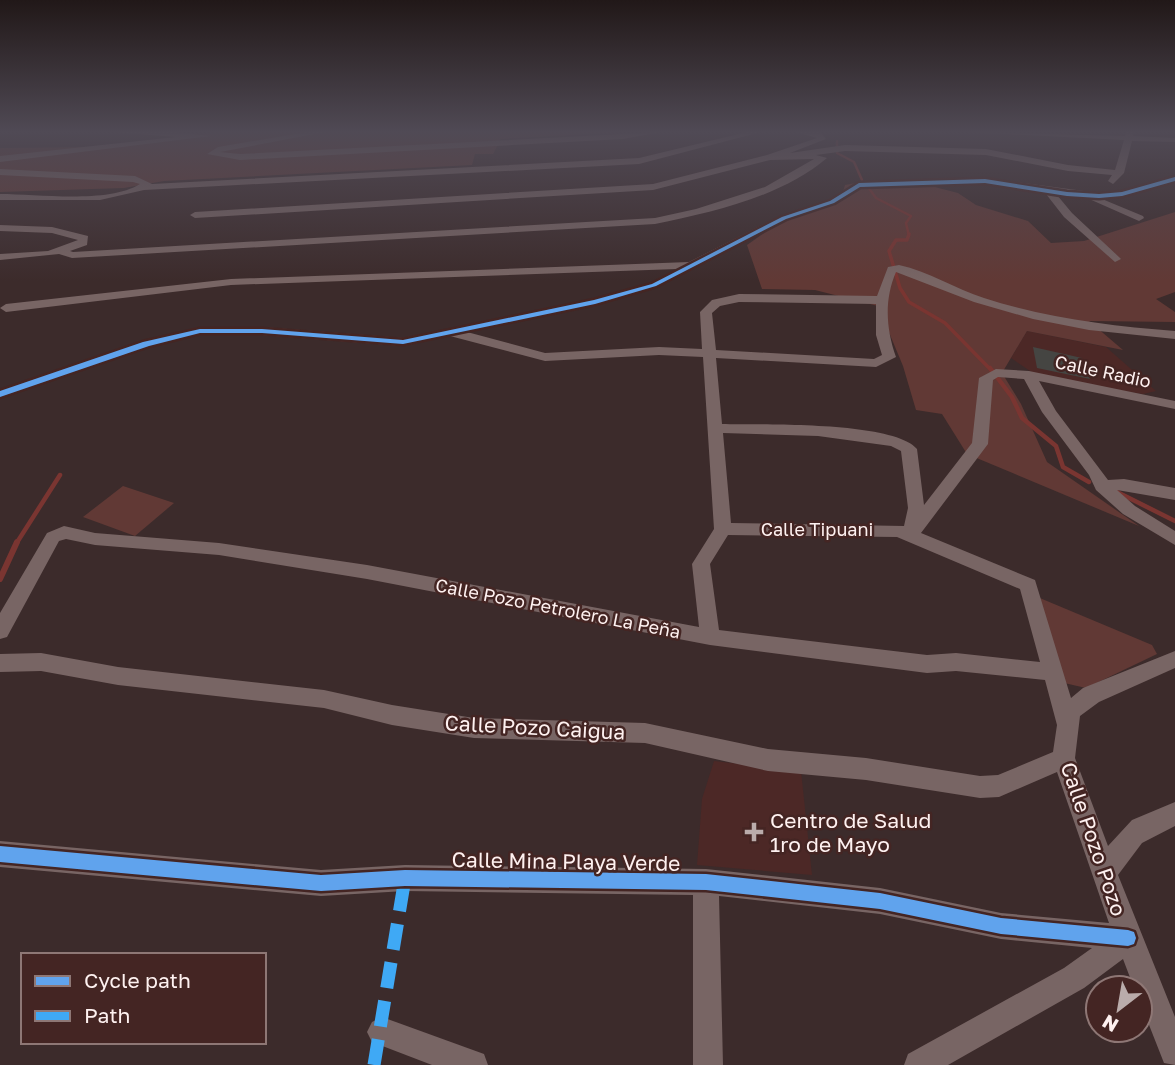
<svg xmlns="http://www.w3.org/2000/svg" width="1175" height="1065" viewBox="0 0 1175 1065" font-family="'Golos Text',sans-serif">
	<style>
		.built { fill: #4c2826 }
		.green { fill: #613935 }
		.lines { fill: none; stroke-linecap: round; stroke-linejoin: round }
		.stream-far3 { stroke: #7a3531; stroke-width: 2.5 }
		.stream-far2 { stroke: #7a3531; stroke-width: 3.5 }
		.stream-far1 { stroke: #7a3531; stroke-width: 4.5 }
		.stream { stroke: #7a3531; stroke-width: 6 }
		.building { fill: #454542 }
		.minor { fill: #786564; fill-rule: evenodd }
		.quiet { stroke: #3fa9f5; stroke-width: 13; stroke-dasharray: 26 13; stroke-linecap: butt }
		.cycleway-casing { stroke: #442523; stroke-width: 5 }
		.cycleway { fill: #60a3ed; fill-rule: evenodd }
		.poi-dot { fill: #baacab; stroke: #442523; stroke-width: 2.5 }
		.labels { text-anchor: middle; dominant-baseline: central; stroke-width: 5; stroke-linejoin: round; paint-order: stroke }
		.street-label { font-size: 18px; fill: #fef1f0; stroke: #442523 }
		.near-street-label { font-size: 21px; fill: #fef1f0; stroke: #442523 }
		.near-poi-label { font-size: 21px; fill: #fef1f0; stroke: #442523; text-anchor: start }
	</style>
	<rect width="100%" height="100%" fill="#3c2b2b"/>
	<g class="built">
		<polygon points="1027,331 1106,347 1156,391 1143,394 1116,390 1033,373 1011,358"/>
		<polygon points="714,761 801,771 812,875 697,865 702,799"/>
	</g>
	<g class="green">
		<polygon points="205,132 623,132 501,139 493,154 475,154 472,165 164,181 124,188 0,192 0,148 93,147 214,133"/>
		<polygon points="861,182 927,185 958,193 976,205 1028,221 1051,243 1084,241 1175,212 1175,292 1156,299 1175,312 1175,322 1089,321 1123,350 1027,331 1002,373 1021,404 1047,462 1139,526 967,454 942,414 916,410 903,366 878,306 815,290 762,289 747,245 774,226 841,198 845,185"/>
		<polygon points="123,486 174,503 135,536 83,517"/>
		<polygon points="1035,596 1152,645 1157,654 1086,688 1060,682"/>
	</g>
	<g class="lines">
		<g class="stream-far3">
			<polyline points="837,141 837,153 854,162 862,180"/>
			<polyline points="868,187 876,198 911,216 906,223 909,236"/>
		</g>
		<polyline class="stream-far2" points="909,234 907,240 896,240 889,251 900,288 909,302 945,323 991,370"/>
		<g class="stream-far1">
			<polyline points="990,368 1012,397 1022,418 1056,446 1063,467 1089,482"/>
			<polyline points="1115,491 1175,521"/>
			<polyline points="16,544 60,475"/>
		</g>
		<polyline class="stream" points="0,579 17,542"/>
	</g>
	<polygon class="building" points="1033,347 1082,358 1090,379 1037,368"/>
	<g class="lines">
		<g class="minor">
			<polygon points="114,132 174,132 211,136 0,162 0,156 176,137"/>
			<polygon points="307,132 325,132 220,152 240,154 661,132 623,139 240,160 207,154 218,147"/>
			<path d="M747,132h14l-122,32 -495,26 -44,10h-100v-6c38,0 108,10 140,-10l-7,-2 -133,-7v-6l135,7 17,8 487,-26z"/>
			<path d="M796,132h24l6,7 -36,14 55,-8 141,4 82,16 47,5 9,-30 -158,-8 159,4 1,-4h8l-1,4 42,2v4l-43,-1 -8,32 -11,11 -5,-3 4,-6 -44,-4 -82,-16 -141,-4 -29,4 11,3c-46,39 -114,54 -172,66l-583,34 -13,-4 -59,6v-6l48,-3 30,-11 -26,-7 -52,-2v-6l52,2 36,9 -1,9 -17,6 3,1 582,-34 41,-9 69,-22 49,-28 -44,1 -117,30 -458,28 -5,-3 5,-3 458,-28 114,-29 50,-17z"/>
			<path d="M1175,176v6l-53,15 -20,2 41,17 1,2 -5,3 -52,-23 -30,-3 15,18 47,44 2,2 -6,3 -51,-45 -18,-23 -61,-10 -124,4 -26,16 -47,16 -130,67 -63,19 -128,26 78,21 114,-6 43,2 -2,-37 12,-12 27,-6 138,2 11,-29 11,-2c29,6 57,24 85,33 62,20 126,28 191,33v8l-86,-9 -56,-11 -59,-17 -78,-30c-12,28 -10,57 0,85l-20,10 -160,-9 6,66c39,1 171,-3 195,25l7,56 48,-62 7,-65 17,-9 33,2 146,30v8l-136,-28 17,30 52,69 16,-1 51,9v12l-58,-10 18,16 40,25v14l-52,-31 -27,-24 -7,-15 -47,-63 -18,-33 -26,-2 -5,3 -5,64 -67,89 114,47 36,118 12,-10 92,-37v17l-76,34 -19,14 -5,42 33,88 24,-26 43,-18v24l-33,17 -24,32 57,142v48l-11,-2 -24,-61v-14h-6l-11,-29 -39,29 -136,77h-44l4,-11 156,-86 28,-20 -91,-9 -121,-25 -161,-18 4,169h-30v-170l-288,-4 -84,5 -321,-29v-26l321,29 84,-5 301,4 174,19 121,25 108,10 -52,-151 -58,25 -19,1 -114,-18 -98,-9 -123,-28 -171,-5 -82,-13 -68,-17 -206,-23 -77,-14 -41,1v-18l41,-1 77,14 206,23 68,15 82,13 171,5 123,26 98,9 114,18 18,-1 55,-23 4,-27 -12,-45 -89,-9 -29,2 -217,-28 -343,-66 -148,-24 -124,-10 -29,-6 -7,2 -52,96 -7,2v-26l47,-80 17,-7 31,7 124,10 148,22 332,62 -7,-63 22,-35 -11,-172 -44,-2 -114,6 -95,-25 -47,10 -141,-11h-62l-50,12 -150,51v-9l141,-48 59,-14h62l141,11 190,-39 57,-16 27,-14 -446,16 -225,27 -6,-4 6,-4 225,-25 458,-17 91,-46 49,-16 30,-18 126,-4 114,15 22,-2zM739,302l137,2v31l6,20 -8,4 -158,-9 -4,-37 8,-7zM723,433l95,3 73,10 10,5 7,57 -4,18 -173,-3zM728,535l169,2 123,52 20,73 -84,-9 -29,2 -208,-25 -9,-66z"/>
			<polygon points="382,1017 484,1054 488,1065 432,1065 372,1042 367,1032 372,1022"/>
		</g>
		<polyline class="quiet" points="374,1065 405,878"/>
		<defs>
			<g id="cycleway">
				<polygon points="1175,177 1175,181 1122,196 1099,198 1067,196 985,183 860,187 834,203 786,219 656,286 595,304 403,344 262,333 200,333 149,346 0,397 0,391 143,342 200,329 262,329 403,340 594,300 652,284 782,217 830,201 859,183 985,179 1067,192 1099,194 1122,192"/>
				<polygon points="0,846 321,875 405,870 706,874 880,893 1001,918 1128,930 1134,932 1136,938 1134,944 1128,946 1001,934 880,909 706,890 405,886 321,891 0,862"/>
			</g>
		</defs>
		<use href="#cycleway" class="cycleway-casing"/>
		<use href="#cycleway" class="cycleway"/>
	</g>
	<linearGradient id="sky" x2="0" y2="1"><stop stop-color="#211818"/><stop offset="0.47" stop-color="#504a55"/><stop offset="1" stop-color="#504a55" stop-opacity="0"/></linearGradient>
	<rect width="1175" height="281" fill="url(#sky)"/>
	<path class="poi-dot" d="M750.5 821.5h7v7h7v7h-7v7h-7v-7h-7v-7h7z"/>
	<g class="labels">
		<g class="street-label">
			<text transform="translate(1103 371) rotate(12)">Calle Radio</text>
			<text x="817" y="529">Calle Tipuani</text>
			<text transform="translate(558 608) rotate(11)">Calle Pozo Petrolero La Peña</text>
		</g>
		<g class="near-street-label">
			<text transform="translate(535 727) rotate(3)">Calle Pozo Caigua</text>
			<text transform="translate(1094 839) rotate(71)">Calle Pozo Pozo</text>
			<text transform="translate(566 861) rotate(1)">Calle Mina Playa Verde</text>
		</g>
		<g class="near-poi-label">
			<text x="770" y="820">Centro de Salud<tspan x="770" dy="24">1ro de Mayo</tspan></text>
		</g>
	</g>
	<rect x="21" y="953" width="245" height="91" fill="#442523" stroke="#8e7775" stroke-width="2"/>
	<rect x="35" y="976" width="35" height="10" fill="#60a3ed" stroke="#8e7775" stroke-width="2"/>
	<text x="84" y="988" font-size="21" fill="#fef1f0">Cycle path</text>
	<rect x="35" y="1011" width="35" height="10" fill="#3fa9f5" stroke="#8e7775" stroke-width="2"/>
	<text x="84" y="1023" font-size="21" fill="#fef1f0">Path</text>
	<g transform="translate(1119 1009) rotate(211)"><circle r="33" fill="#442523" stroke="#8e7775" stroke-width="2"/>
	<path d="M0-5L12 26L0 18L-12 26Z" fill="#baacab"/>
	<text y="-10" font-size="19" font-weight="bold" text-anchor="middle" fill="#fef1f0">N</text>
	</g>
</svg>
